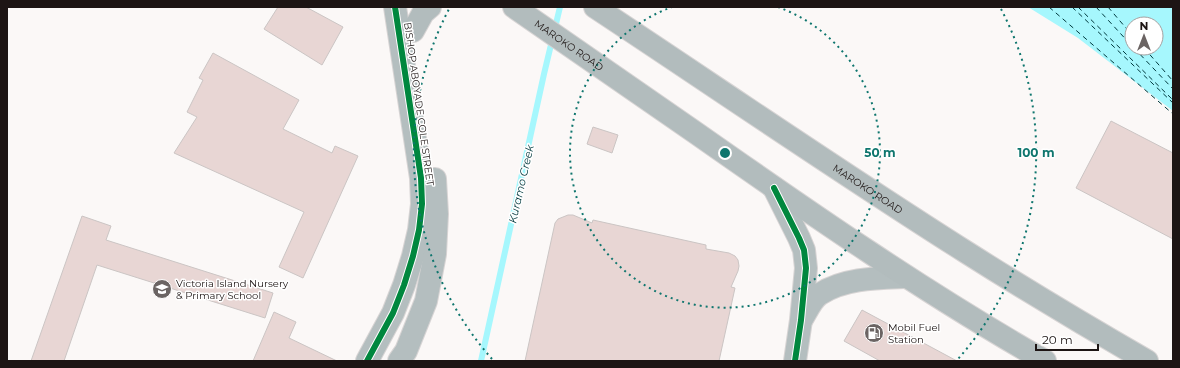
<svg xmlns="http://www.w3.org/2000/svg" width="1180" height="368" viewBox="0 0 1180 368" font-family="Montserrat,sans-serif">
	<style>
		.water { fill: #a6f7fd; fill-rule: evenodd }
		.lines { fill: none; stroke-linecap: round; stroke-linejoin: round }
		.stream { stroke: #a6f7fd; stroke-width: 6 }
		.ferry { stroke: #00393d; stroke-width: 1; stroke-dasharray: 5 4; stroke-linecap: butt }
		.building { fill: #e8d6d4; stroke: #cbc5c4 }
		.tertiary-casing { stroke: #d7d4d4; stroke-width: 24 }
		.trunk-casing { stroke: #d7d4d4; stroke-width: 24 }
		.tertiary { stroke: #b4bebf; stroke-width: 22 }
		.trunk { stroke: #b2bcbd; stroke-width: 22 }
		.cycleway-casing { stroke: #fff; stroke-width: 8 }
		.cycleway { stroke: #00873e; stroke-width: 6 }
		.ring { fill: none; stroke: #0f766e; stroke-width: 2; stroke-dasharray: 2 4 }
		.labels { text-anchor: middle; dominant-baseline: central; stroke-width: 3; stroke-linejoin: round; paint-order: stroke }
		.street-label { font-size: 10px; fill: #1d1514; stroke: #fff }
		.poi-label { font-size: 10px; fill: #1d1514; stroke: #fff; text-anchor: start }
		.water-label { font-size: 11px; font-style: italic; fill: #00393d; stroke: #fff }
		.centre { fill: #0f766e; stroke: #fff; stroke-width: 2 }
		.ring-label { font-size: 12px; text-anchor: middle; font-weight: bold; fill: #0f766e; stroke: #fff; stroke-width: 3; stroke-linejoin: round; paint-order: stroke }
	</style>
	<rect width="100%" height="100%" fill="#fbf8f7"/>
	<path class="water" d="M1028,7h145v104l-95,-73zM1132,24h24v24h-24z"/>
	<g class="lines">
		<polyline class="stream" points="481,361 544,74 560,7"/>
		<g class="ferry">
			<polyline points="1049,7 1173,114"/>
			<polyline points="1072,7 1173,103"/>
			<polyline points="1078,7 1173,100"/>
			<polyline points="1096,7 1132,46"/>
			<polyline points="1108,7 1132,35"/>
			<polyline points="1134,48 1173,89"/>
			<polyline points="1144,48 1173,81"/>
		</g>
	</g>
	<g class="building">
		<polygon points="278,7 306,7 343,27 322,65 264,29"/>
		<polygon points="213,53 299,100 283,129 332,153 335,146 358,156 303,278 279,267 304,212 174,153 197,117 187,112 203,80 199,78"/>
		<polygon points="1111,121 1173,153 1173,239 1076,188"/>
		<polygon points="593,127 618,135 612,153 587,144"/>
		<polygon points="568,215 573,215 592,223 593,220 706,245 706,249 729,253 735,256 738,260 739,266 738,271 731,287 735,288 719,361 525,361 555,223 558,219"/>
		<polygon points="82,216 111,226 106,240 273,293 265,318 97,265 64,361 31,361"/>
		<polygon points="862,310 957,361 880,361 844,341"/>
		<polygon points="274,312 296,322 289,338 337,361 253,361"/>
	</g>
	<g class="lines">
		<defs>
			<g id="tertiary">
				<polyline points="774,188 799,238 804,250 806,268 801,320 795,361"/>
				<path d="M802,319c5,-8 10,-20 18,-25 24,-16 58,-16 85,-17"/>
				<polyline points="367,361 393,313 404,285 413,256 419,230 422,204 421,178 395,7"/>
				<polyline points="399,361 406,351 426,301 435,254 437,214 435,179"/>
			</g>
			<g id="trunk">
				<path id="s1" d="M514,7c61,42 122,84 182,126 114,80 228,159 349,228"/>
				<path id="s2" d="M595,7c124,82 246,166 371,245 60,38 120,74 181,109"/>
				<polyline points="413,31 423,13 430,7"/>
			</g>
		</defs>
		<use href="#tertiary" class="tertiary-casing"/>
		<use href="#trunk" class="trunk-casing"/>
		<use href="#tertiary" class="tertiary"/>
		<use href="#trunk" class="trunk"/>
		<defs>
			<g id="cycleway">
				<polyline points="774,188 799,238 804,250 806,268 801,320 795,361"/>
				<polyline points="367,361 393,313 404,285 413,256 419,230 422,204 421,178 395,7"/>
			</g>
		</defs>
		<use href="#cycleway" class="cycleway-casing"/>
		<use href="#cycleway" class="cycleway"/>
	</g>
	<g class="ring">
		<path d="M778 7A155 155 0 1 1 672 7"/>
		<path d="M492 359A311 311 0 0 1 449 9M1001 9A311 311 0 0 1 958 359"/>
	</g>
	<defs>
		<symbol id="school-disc" viewBox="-11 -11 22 22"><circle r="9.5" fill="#6b6463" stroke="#fff"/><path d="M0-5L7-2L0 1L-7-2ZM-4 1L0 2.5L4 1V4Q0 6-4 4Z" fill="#fff"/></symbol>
		<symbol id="fuel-disc" viewBox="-11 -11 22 22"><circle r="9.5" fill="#6b6463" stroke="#fff"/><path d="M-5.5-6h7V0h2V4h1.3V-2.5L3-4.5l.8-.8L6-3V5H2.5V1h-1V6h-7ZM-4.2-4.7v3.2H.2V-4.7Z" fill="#fff"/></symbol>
	</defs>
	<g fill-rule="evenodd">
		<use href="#school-disc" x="151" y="278" width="22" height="22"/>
		<use href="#fuel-disc" x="863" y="322" width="22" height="22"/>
	</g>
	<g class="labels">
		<g class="street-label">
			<text stroke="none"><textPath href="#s1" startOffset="67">MAROKO ROAD</textPath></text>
			<text transform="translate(419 104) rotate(82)">BISHOP ABOYADE COLE STREET</text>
			<text stroke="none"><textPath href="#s2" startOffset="328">MAROKO ROAD</textPath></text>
		</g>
		<g class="poi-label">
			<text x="176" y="283">Victoria Island Nursery<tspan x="176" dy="12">&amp; Primary School</tspan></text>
			<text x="888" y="327">Mobil Fuel<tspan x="888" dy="12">Station</tspan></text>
		</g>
		<g class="water-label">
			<text transform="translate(521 184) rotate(-77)">Kuramo Creek</text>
		</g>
	</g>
	<circle cx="725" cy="153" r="6" class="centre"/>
	<g class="ring-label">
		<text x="880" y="157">50 m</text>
		<text x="1036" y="157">100 m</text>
	</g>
	<rect width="1180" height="368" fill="none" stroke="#1d1514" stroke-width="16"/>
	<g transform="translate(1144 36)"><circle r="19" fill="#ffffff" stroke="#a5a1a1"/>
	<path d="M0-3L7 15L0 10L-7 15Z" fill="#6b6463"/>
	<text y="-6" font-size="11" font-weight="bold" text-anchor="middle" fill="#1d1514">N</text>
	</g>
	<path d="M1036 344v6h62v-6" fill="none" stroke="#1d1514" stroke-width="2"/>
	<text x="1042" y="344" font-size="12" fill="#1d1514" stroke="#ffffff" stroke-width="3" paint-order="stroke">20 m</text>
</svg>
